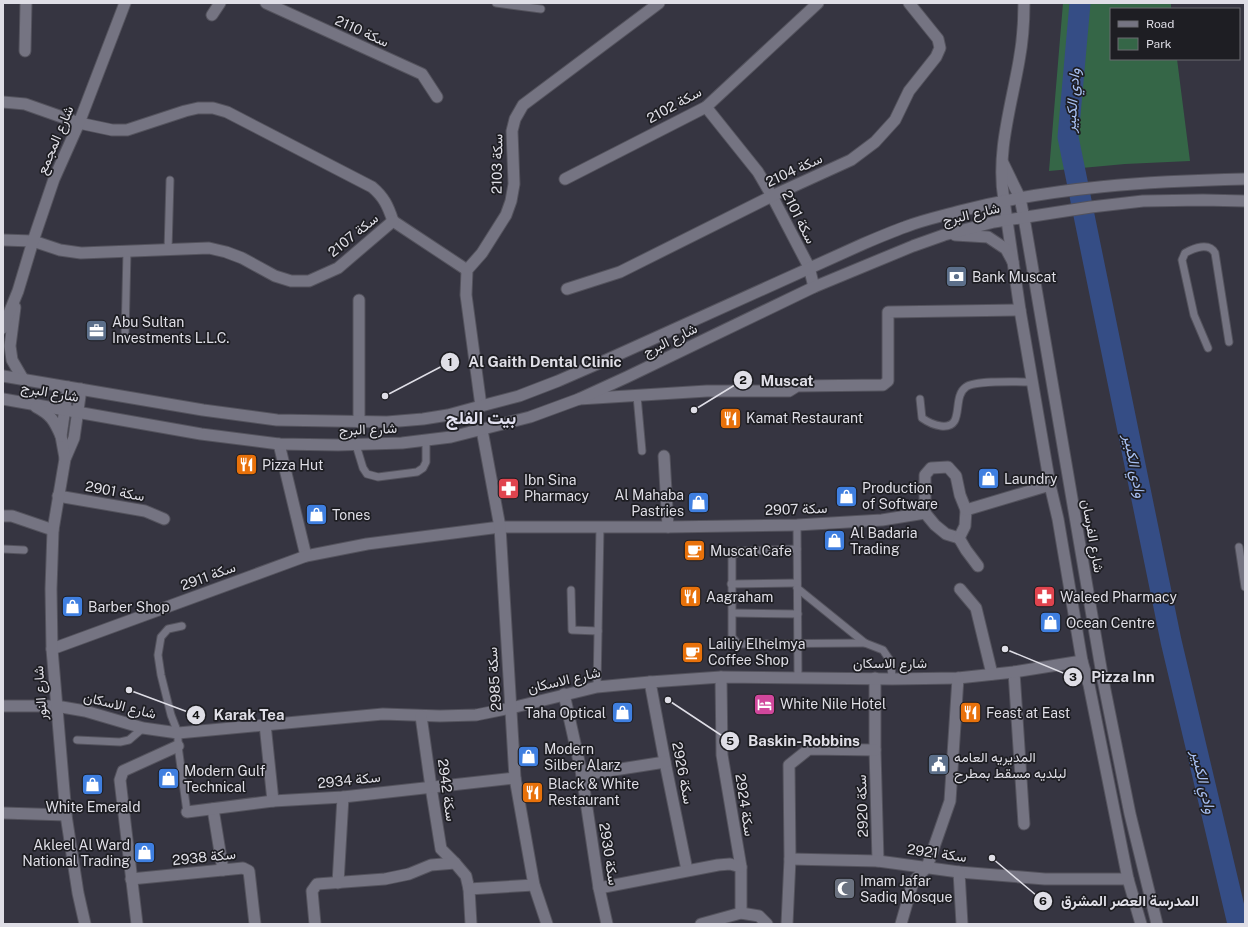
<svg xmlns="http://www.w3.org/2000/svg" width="1248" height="927" viewBox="0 0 1248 927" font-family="'Public Sans',Vazirmatn,sans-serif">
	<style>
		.green { fill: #356647 }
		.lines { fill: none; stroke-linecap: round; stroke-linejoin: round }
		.river { stroke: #354d85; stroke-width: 21 }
		.service-casing { stroke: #54535d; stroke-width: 9 }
		.minor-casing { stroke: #54535d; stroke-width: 13 }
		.tertiary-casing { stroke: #54535d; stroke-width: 13 }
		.secondary-casing { stroke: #54535d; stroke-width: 13 }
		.service { stroke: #757482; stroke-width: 7 }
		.minor { stroke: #757482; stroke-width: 11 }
		.tertiary { stroke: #757482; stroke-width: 11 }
		.secondary { stroke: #757482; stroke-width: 11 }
		.labels { text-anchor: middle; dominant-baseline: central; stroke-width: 3.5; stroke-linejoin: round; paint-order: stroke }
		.street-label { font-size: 14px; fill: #dfdee6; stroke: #1e1e23 }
		.poi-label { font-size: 14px; fill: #dfdee6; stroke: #1e1e23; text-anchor: start }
		.water-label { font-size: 15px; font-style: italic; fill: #a8c0f2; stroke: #1e1e23 }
		.district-label { font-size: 18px; font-weight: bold; fill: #e2e1f0; stroke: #1e1e23 }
		.leader { fill: none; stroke: #dfdee6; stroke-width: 1.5 }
		.callout-dot { fill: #dfdee6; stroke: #1e1e23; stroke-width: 1.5 }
		.mark-label { font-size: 12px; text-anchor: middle; font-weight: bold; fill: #111 }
		.callout-label { font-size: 15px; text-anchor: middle; font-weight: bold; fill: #dfdee6; stroke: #1e1e23; stroke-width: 3.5; stroke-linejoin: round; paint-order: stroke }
	</style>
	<rect width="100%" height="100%" fill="#363541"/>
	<polygon class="green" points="1063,3 1171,3 1171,9 1111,9 1111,59 1177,59 1190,161 1125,164 1049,171"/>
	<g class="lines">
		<polyline class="river" points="1080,3 1068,137 1171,641 1238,924"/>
		<defs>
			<g id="service">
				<polyline points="496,3 541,9"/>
				<polyline points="168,250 170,180"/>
				<polyline points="125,337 127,251"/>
				<path d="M1208,348l-14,-33 -12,-55 3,-7c9,-5 24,-11 30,0l14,89"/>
				<polyline points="637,396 642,451"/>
				<path d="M920,399l2,19c7,5 11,7 19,8 25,3 10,-29 25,-39 10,-7 52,-5 67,-5"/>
				<polyline points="356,445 363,468 367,474 378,477 417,472 423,468 426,462 426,440"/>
				<polyline points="797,525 798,677"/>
				<polyline points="1239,547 1245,587"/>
				<polyline points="3,549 24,550"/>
				<polyline points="797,549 739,551 732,556 732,637 738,644 865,643"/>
				<polyline points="731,584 797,583"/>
				<polyline points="797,588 865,643 883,650 891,662 892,679"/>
				<polyline points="571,590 572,630 598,631"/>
				<polyline points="733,613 798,614"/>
				<polyline points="182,626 168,629 161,637 158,655 161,675 171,715 178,733 178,746 187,812"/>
				<polyline points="597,687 600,527"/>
				<polyline points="77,740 120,742 129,740 143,728"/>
			</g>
			<g id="minor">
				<polyline points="266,3 422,74 437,97"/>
				<polyline points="212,15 220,3"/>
				<polyline points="25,51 26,3"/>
				<path d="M3,102l22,2 54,19 33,7h15l58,-19 13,-3h15l14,4 145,75c12,10 16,19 21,34"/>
				<polyline points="706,107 758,172 772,196 809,267 814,287"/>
				<polyline points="1003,163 1020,198"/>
				<polyline points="565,179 706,107 818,3"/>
				<path d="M1004,200c-8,-46 7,-93 15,-139 3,-16 5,-42 5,-58"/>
				<polyline points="393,221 467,270"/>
				<polyline points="3,240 33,241 60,250 81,253 209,248 226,252 242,258 275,276 291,281 309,281 338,268 393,221"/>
				<polyline points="567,289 620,272 772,196 851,160 875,142 895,120 909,91 936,57 940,48 938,39 909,3"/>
				<polyline points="579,399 707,391 789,391 797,386 883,385 888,381 888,312 1020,310"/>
				<polyline points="481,406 466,295 467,270 482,253 506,215 511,201 514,184 512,131 515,119 523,105 659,3"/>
				<polyline points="359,422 359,300"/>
				<polyline points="279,444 306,556"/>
				<polyline points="664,456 668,527"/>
				<polygon points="948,467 956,476 960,495 966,510 965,526 959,538 946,534 935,525 925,513 925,475 931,468"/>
				<polyline points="58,496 145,511 164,519"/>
				<polyline points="966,510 1050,485"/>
				<polyline points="3,516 12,516 53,530"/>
				<polyline points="959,538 966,550 978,566"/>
				<polyline points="960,589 976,608 992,674"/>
				<polyline points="52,649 306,556 367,544 500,527 668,527 797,525 882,520 925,513"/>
				<polyline points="1014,672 1024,824"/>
				<polyline points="721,677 722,755 741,867 741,913"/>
				<polyline points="875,678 875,750 878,861"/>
				<polyline points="650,682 665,762 687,870"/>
				<polyline points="564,694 582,775 599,888 607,924"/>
				<polyline points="3,706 56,706 85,711 143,728 178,733 383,714 440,716 476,715 511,708 597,687 650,682 721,677 892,679 958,678 1014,672 1082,661"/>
				<polyline points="421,716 431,787 441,849 455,863 466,876 469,889 471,924"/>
				<polyline points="265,724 273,801"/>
				<polyline points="582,775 665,762"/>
				<polyline points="213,809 223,870"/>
				<polyline points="187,812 273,801 343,797 515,778"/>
				<polyline points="790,859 878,861 959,872 1045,879 1128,879"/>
				<polyline points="959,872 962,924"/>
				<polyline points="131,879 243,868 249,871 255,924"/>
				<polyline points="338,883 343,797"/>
				<polyline points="599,888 718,865 730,864 741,867"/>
				<polyline points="469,889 534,885"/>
				<polyline points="137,924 120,780 123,771 178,746"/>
				<polyline points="315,924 312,891 317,884 385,879 409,874 431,865 455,863"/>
				<polyline points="701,924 741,913 759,916 767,924"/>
				<polyline points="787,924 790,859 789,765 809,749 875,750"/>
				<polyline points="901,924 913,882 927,867 950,801 958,678"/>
			</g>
			<g id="tertiary">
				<polyline points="1020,198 1024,218 1103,680 1130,814 1157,924"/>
				<polyline points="1004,200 1020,310 1050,485 1058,519 1082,661 1089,685 1128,879 1141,924"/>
				<polyline points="15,307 10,346 12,360 23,379"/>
				<polyline points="3,328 18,291 33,241 54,179 79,123 125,3"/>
				<polyline points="81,389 74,438 65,459 53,530 51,589 52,649 66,815 78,893 85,924"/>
				<polyline points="482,430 500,527 515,778 534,885 547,924"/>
				<polyline points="65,458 61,436 68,387"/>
				<polyline points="3,813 66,815"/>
			</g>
			<g id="secondary">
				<polyline points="955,235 988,237 1006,249 1013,262"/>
				<path d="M3,376l200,34 74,10 110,2 36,-3 25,-4 33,-9 38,-10 39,-15 46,-20 259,-117c14,-6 28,-12 42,-17 18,-7 37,-11 55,-16 93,-24 190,-30 285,-32"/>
				<polyline points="3,399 201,434 279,444 338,445 402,443 451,437 530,417 579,399 627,377 814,287 913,246 944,235 994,222 1091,207 1143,201 1203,200 1245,201"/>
				<path d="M36,407c15,8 18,13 25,29"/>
			</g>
		</defs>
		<use href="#service" class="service-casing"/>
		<use href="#minor" class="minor-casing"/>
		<use href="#tertiary" class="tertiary-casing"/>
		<use href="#secondary" class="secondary-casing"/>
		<use href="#service" class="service"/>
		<use href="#minor" class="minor"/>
		<use href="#tertiary" class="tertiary"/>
		<use href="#secondary" class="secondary"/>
	</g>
	<defs>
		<symbol id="bank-square" viewBox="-11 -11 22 22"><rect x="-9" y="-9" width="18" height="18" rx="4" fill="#5c6f8a" stroke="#1e1e23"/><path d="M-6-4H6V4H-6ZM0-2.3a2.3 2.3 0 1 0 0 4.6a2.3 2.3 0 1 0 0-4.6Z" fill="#fff"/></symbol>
		<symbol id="office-square" viewBox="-11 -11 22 22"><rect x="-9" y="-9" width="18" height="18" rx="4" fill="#5c6f8a" stroke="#1e1e23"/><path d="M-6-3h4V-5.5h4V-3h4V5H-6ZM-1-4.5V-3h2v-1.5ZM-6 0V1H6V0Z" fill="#fff"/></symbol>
		<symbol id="restaurant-square" viewBox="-11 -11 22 22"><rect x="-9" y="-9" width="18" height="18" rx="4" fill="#e8710a" stroke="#1e1e23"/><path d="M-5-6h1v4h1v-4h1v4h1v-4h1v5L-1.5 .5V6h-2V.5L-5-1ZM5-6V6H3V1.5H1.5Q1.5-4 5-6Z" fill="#fff"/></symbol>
		<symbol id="shop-square" viewBox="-11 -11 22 22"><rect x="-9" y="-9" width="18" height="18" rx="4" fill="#3f7fe0" stroke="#1e1e23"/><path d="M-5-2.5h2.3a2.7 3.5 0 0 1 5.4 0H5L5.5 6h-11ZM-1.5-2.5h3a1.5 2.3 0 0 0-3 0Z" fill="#fff"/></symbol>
		<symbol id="pharmacy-square" viewBox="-11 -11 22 22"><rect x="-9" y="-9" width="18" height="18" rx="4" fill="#e0444e" stroke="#1e1e23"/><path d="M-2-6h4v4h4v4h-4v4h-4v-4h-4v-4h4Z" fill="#fff"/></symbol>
		<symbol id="cafe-square" viewBox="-11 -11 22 22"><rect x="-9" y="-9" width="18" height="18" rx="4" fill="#e8710a" stroke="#1e1e23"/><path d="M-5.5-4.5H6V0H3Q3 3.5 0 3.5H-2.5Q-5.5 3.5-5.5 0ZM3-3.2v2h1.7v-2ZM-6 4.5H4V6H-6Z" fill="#fff"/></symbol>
		<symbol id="hotel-square" viewBox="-11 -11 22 22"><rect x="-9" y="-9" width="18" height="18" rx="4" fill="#d1479c" stroke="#1e1e23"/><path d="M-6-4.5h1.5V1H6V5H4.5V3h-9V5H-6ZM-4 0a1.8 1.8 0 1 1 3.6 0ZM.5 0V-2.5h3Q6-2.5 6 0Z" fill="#fff"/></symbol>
		<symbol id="civic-square" viewBox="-11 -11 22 22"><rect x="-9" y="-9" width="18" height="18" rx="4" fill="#5c6f8a" stroke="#1e1e23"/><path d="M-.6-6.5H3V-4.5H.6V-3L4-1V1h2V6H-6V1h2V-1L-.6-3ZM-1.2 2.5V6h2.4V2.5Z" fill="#fff"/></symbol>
		<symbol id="mosque-square" viewBox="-11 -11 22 22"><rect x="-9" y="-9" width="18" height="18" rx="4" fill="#6b7280" stroke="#1e1e23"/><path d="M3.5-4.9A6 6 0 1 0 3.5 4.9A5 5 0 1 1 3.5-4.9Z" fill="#fff"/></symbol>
	</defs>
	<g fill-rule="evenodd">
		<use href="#bank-square" x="944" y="264" width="25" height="25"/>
		<use href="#office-square" x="84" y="318" width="25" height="25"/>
		<use href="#restaurant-square" x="718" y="406" width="25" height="25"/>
		<use href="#restaurant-square" x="234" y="452" width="25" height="25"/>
		<use href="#shop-square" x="976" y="466" width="25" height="25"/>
		<use href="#pharmacy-square" x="496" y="476" width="25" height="25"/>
		<use href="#shop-square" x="834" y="484" width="25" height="25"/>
		<use href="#shop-square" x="686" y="490" width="25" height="25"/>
		<use href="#shop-square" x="304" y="502" width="25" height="25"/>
		<use href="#shop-square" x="822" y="528" width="25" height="25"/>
		<use href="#cafe-square" x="682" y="538" width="25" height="25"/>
		<use href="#restaurant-square" x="678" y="584" width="25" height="25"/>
		<use href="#pharmacy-square" x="1032" y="584" width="25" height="25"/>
		<use href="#shop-square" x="60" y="594" width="25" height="25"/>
		<use href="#shop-square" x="1038" y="610" width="25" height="25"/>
		<use href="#cafe-square" x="680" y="640" width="25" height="25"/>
		<use href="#hotel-square" x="752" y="692" width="25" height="25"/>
		<use href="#shop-square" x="610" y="700" width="25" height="25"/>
		<use href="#restaurant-square" x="958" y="700" width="25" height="25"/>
		<use href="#shop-square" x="516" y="744" width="25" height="25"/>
		<use href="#civic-square" x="926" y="752" width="25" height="25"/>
		<use href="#shop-square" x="156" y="766" width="25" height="25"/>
		<use href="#shop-square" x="80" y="772" width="25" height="25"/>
		<use href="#restaurant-square" x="520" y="780" width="25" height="25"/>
		<use href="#shop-square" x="132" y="840" width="25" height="25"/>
		<use href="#mosque-square" x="832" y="876" width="25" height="25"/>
	</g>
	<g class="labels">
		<g class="street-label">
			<text transform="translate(362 31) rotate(24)">سكة 2110</text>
			<text transform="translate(674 105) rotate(-29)">سكة 2102</text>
			<text transform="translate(55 140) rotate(-67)">شارع المجمع</text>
			<text transform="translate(497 164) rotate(-89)">سكة 2103</text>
			<text transform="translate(794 170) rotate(-25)">سكة 2104</text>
			<text transform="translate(971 214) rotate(-13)">شارع البرج</text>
			<text transform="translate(799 217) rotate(63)">سكة 2101</text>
			<text transform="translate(353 235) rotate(-39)">سكة 2107</text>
			<text transform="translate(670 340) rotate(-26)">شارع البرج</text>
			<text transform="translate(50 392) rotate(10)">شارع البرج</text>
			<text transform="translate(368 429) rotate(-2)">شارع البرج</text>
			<text transform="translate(115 491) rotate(10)">سكة 2901</text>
			<text transform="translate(796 509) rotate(-2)">سكة 2907</text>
			<text transform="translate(1093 536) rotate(80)">شارع الفرسان</text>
			<text transform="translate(208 576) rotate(-20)">سكة 2911</text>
			<text x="890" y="663">شارع الاسكان</text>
			<text transform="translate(494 679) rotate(-94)">سكة 2985</text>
			<text transform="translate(564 680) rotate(-13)">شارع الاسكان</text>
			<text transform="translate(40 693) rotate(-94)">شارع النور</text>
			<text transform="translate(120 705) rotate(14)">شارع الاسكان</text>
			<text transform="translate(683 773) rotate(79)">سكة 2926</text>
			<text transform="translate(349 780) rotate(-6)">سكة 2934</text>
			<text transform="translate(447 790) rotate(82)">سكة 2942</text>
			<text transform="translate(745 805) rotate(81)">سكة 2924</text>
			<text transform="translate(862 806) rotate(-92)">سكة 2920</text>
			<text transform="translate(937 853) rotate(8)">سكة 2921</text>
			<text transform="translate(609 854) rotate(81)">سكة 2930</text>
			<text transform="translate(204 857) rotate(-6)">سكة 2938</text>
		</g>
		<g class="poi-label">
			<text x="972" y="277">Bank Muscat</text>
			<text x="112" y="322">Abu Sultan<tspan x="112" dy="16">Investments L.L.C.</tspan></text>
			<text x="746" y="418">Kamat Restaurant</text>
			<text x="262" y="465">Pizza Hut</text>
			<text x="1004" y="479">Laundry</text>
			<text x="524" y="480">Ibn Sina<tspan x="524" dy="16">Pharmacy</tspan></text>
			<text x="862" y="488">Production<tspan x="862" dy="16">of Software</tspan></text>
			<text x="684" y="495" text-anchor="end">Al Mahaba<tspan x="684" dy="16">Pastries</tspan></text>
			<text x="332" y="515">Tones</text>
			<text x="850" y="533">Al Badaria<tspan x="850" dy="16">Trading</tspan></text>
			<text x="710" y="551">Muscat Cafe</text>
			<text x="706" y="597">Aagraham</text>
			<text x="1060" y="597">Waleed Pharmacy</text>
			<text x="88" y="607">Barber Shop</text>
			<text x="1066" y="623">Ocean Centre</text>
			<text x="708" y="644">Lailiy Elhelmya<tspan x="708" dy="16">Coffee Shop</tspan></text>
			<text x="780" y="704">White Nile Hotel</text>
			<text x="606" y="713" text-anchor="end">Taha Optical</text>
			<text x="986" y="713">Feast at East</text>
			<text x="544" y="749">Modern<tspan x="544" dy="16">Silber Alarz</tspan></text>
			<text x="954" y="757">المديريه العامه<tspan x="954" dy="16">لبلديه مسقط بمطرح</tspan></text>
			<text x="184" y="771">Modern Gulf<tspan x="184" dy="16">Technical</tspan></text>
			<text x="548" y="784">Black &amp; White<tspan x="548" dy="16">Restaurant</tspan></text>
			<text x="93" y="807" text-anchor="middle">White Emerald</text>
			<text x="130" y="845" text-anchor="end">Akleel Al Ward<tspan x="130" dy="16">National Trading</tspan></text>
			<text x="860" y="881">Imam Jafar<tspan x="860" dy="16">Sadiq Mosque</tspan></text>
		</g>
		<g class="water-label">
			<text transform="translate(1072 100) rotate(-86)">وادي الكبير</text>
			<text transform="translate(1135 466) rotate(79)">وادي الكبير</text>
			<text transform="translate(1204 782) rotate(77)">وادي الكبير</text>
		</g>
		<g class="district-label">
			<text x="481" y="417">بيت الفلج</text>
		</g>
	</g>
	<path class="leader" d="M385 396L450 362M694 410L743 380M1005 649L1073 677M129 690L196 715M668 700L730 741M992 858L1043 901"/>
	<g class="callout-dot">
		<circle cx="385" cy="396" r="4"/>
		<circle cx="694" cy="410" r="4"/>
		<circle cx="1005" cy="649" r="4"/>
		<circle cx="129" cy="690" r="4"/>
		<circle cx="668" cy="700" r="4"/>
		<circle cx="992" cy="858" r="4"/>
		<circle cx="450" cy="362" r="10"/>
		<circle cx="743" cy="380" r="10"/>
		<circle cx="1073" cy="677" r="10"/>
		<circle cx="196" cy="715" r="10"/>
		<circle cx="730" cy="741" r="10"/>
		<circle cx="1043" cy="901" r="10"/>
	</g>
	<g class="mark-label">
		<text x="450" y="366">1</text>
		<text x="743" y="384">2</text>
		<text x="1073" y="681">3</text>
		<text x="196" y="719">4</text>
		<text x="730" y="745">5</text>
		<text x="1043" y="905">6</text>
	</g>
	<g class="callout-label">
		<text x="545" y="367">Al Gaith Dental Clinic</text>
		<text x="787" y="386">Muscat</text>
		<text x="1123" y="682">Pizza Inn</text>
		<text x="249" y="720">Karak Tea</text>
		<text x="804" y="746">Baskin-Robbins</text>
		<text x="1130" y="906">المدرسة العصر المشرق</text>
	</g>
	<rect width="1248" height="927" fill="none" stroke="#dfdee6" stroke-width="8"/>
	<rect x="1110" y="8" width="130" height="52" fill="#1e1e23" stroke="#6b6b71"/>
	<rect x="1118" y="21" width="20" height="6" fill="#757482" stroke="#6b6b71"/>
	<text x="1146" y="28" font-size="12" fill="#dfdee6">Road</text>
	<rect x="1118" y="38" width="20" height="12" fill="#356647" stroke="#6b6b71"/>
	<text x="1146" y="48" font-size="12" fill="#dfdee6">Park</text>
</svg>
